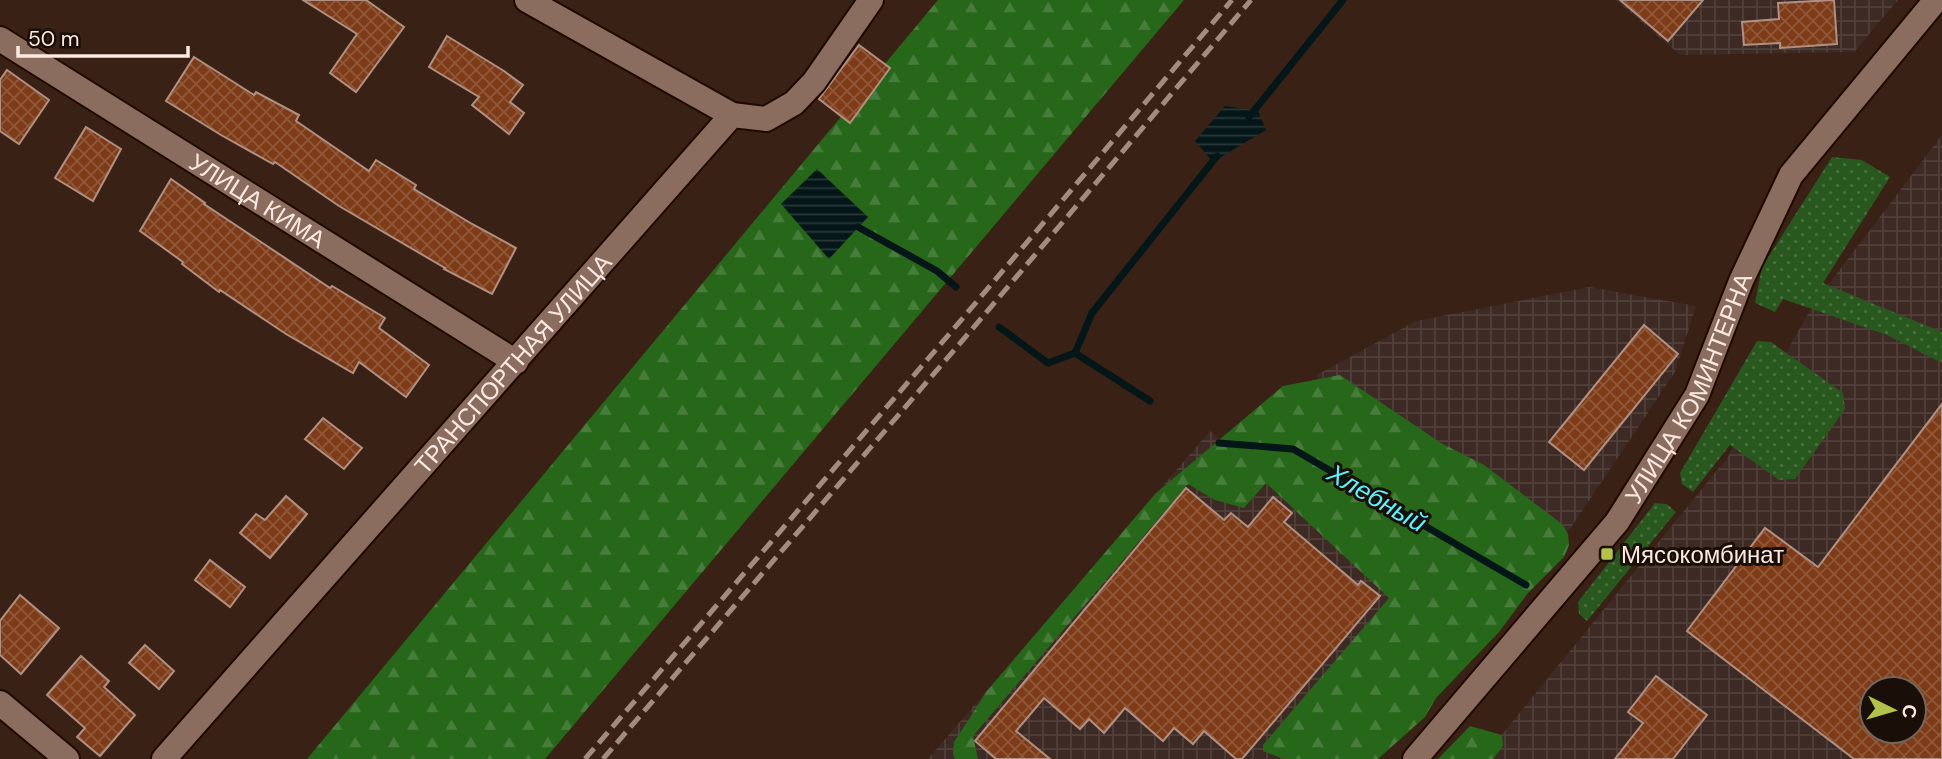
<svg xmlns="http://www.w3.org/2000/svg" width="1942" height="759" viewBox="0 0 1942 759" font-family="'DM Sans',sans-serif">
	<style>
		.industrial { fill: url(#industrial-grid); fill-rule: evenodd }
		.grass { fill: url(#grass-dots) }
		.forest { fill: url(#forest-firs) }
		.water { fill: url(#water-rules) }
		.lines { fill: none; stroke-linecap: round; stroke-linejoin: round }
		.stream { stroke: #041618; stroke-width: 7 }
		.building { fill: url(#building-cross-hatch); stroke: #b09082; stroke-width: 2; fill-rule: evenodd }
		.minor-casing { stroke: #200901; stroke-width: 28 }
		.minor { stroke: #8b6d5f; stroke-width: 24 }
		.rail { stroke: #a18c82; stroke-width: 5; stroke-dasharray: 14 7; stroke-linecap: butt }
		.poi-dot { fill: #b3c24b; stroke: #190e08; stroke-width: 2.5 }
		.labels { text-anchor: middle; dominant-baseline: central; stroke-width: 6; stroke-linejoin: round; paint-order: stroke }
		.street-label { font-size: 24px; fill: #fceae2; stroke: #190e08 }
		.poi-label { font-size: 24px; fill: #fceae2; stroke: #190e08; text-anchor: start }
		.water-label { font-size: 26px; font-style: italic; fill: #5bf2ff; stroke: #190e08 }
	</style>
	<defs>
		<pattern id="industrial-grid" width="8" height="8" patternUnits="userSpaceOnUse" patternTransform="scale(1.75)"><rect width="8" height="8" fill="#3d2a24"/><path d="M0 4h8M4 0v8" fill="none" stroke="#503f39"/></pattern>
		<pattern id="grass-dots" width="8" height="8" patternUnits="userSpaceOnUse" patternTransform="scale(1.75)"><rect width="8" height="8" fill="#28581e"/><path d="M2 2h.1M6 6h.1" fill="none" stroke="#48703e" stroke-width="1.8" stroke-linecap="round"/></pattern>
		<pattern id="forest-firs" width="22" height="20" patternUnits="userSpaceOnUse" patternTransform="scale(1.75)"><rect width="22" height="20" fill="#276719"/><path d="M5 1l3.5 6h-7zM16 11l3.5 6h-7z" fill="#477d3a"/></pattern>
		<pattern id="water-rules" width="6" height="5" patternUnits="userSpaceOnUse" patternTransform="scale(1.75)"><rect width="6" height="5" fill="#041618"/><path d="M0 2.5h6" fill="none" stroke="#2a3839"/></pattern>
		<pattern id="building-cross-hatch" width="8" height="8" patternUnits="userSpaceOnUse" patternTransform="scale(1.75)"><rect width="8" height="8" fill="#7d3b18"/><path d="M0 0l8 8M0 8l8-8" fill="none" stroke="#905839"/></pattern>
	</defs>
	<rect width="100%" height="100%" fill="#392115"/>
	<g class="industrial">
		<polygon points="1616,0 1898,0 1854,52 1680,55"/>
		<path d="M1942,135v624h-460l245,-301 86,-153zM1872,689h42v42h-42z"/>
		<polygon points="1589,287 1696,306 1675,372 1558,547 1315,376 1416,321"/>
		<polygon points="1210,431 1414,603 1281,759 928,759"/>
	</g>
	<g class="grass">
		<polygon points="1832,157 1862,160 1890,177 1823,283 1942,332 1942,363 1887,335 1783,299 1775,312 1755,303 1762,267"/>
		<polygon points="1757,341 1771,342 1843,393 1845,409 1795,479 1779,480 1730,445 1693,492 1682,484 1680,473"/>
		<polygon points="1655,503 1667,504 1676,512 1587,621 1579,614 1578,602"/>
	</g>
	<g class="forest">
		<polygon points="938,0 1184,0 545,759 307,759"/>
		<polygon points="1340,375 1441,443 1484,465 1562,524 1568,534 1569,545 1564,557 1528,593 1499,632 1436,698 1425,717 1378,759 1283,759 1263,751 1263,745 1389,598 1266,483 1244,508 1215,500 1188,484 973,736 978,759 955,759 953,754 954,742 987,691 1155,494 1283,386"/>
		<polygon points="1470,726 1502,735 1503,746 1493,759 1438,759"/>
	</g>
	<g class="water">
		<polygon points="1225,106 1258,111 1266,130 1213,162 1195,141"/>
		<polygon points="817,169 868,217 829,259 781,204"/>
	</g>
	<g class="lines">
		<g class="stream">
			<polyline points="1249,117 1343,0"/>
			<polyline points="858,227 937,271 956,287"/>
			<polyline points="999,327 1048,363 1075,353 1150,401"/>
			<polyline points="1075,353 1092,313 1217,156"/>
			<polyline points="1219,443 1293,449 1526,585"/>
		</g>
	</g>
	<g class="building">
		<polygon points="303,0 366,0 404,27 356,92 330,73 357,34"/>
		<polygon points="1620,0 1703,0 1668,41"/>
		<polygon points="1834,0 1837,44 1780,48 1780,43 1744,45 1742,22 1779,19 1778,3"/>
		<polygon points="447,36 504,71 523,85 510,102 524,113 509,134 472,105 479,97 429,67"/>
		<polygon points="859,45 890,68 850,123 819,99"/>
		<polygon points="194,57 254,95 256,92 299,115 296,121 369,171 376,160 416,185 414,189 472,224 516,248 492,294 444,269 445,268 339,206 275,162 273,164 221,135 166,101"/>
		<polygon points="7,70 49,100 19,144 0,131 0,80"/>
		<polygon points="86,127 121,149 93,201 55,178"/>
		<polygon points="171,179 205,203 204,204 330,288 332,286 385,318 379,328 429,365 406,397 359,362 353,373 286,334 220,290 219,292 182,264 183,262 140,231"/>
		<polygon points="1644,325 1678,354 1584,470 1549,442"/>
		<path d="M1942,404v355h-88l-167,-128 78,-103 53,39zM1872,689h42v42h-42z"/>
		<polygon points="323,418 362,448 344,469 305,439"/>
		<polygon points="1186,488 1224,520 1231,513 1248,527 1273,497 1292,513 1284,522 1358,585 1361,581 1380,596 1242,759 1236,759 1204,731 1193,744 1174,728 1163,741 1125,708 1104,733 1089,719 1080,729 1044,698 1016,731 1050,759 996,759 975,741"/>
		<polygon points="286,496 307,514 270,558 240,533 256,514 265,520"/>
		<polygon points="210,560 245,587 230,607 195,580"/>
		<polygon points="20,595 59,628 21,674 0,655 0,621"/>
		<polygon points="145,645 174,671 159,689 129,663"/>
		<polygon points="81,656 109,681 104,687 135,715 100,756 77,737 85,728 47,695"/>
		<polygon points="1656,676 1707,715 1673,759 1615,759 1643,723 1628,712"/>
	</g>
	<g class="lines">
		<defs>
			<g id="minor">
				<polyline points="527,0 732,115"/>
				<path id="s1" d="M0,39l516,323"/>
				<polyline points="0,703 67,759"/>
				<path id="s2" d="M164,759l568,-644 34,4 28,-16 20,-21 57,-82"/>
				<path id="s3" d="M1415,759l202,-237 80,-127 44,-114 50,-106 145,-175"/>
			</g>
		</defs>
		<use href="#minor" class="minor-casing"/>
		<use href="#minor" class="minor"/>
		<g class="rail">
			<polyline points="585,759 951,332 1232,0"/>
			<polyline points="603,759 962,341 1251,0"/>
		</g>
	</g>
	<rect class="poi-dot" x="1600" y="547" width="14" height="14" rx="3.5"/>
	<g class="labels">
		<g class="street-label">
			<text stroke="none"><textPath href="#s1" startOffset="304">УЛИЦА КИМА</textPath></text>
			<text stroke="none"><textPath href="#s2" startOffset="527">ТРАНСПОРТНАЯ УЛИЦА</textPath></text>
			<text stroke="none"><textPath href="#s3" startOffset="464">УЛИЦА КОМИНТЕРНА</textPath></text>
		</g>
		<g class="poi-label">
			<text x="1621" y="554">Мясокомбинат</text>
		</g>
		<g class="water-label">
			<text transform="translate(1377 498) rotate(30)">Хлебный</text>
		</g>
	</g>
	<g transform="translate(1893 710) rotate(95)"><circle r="33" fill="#190e08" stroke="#74665f" stroke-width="2"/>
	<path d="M0-5L12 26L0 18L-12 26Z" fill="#b3c24b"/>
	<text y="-10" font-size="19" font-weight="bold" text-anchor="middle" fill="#fceae2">С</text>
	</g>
	<path d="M18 46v10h170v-10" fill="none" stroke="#fceae2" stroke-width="3.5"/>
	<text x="28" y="46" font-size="21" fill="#fceae2" stroke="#190e08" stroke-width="5" paint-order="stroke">50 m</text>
</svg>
